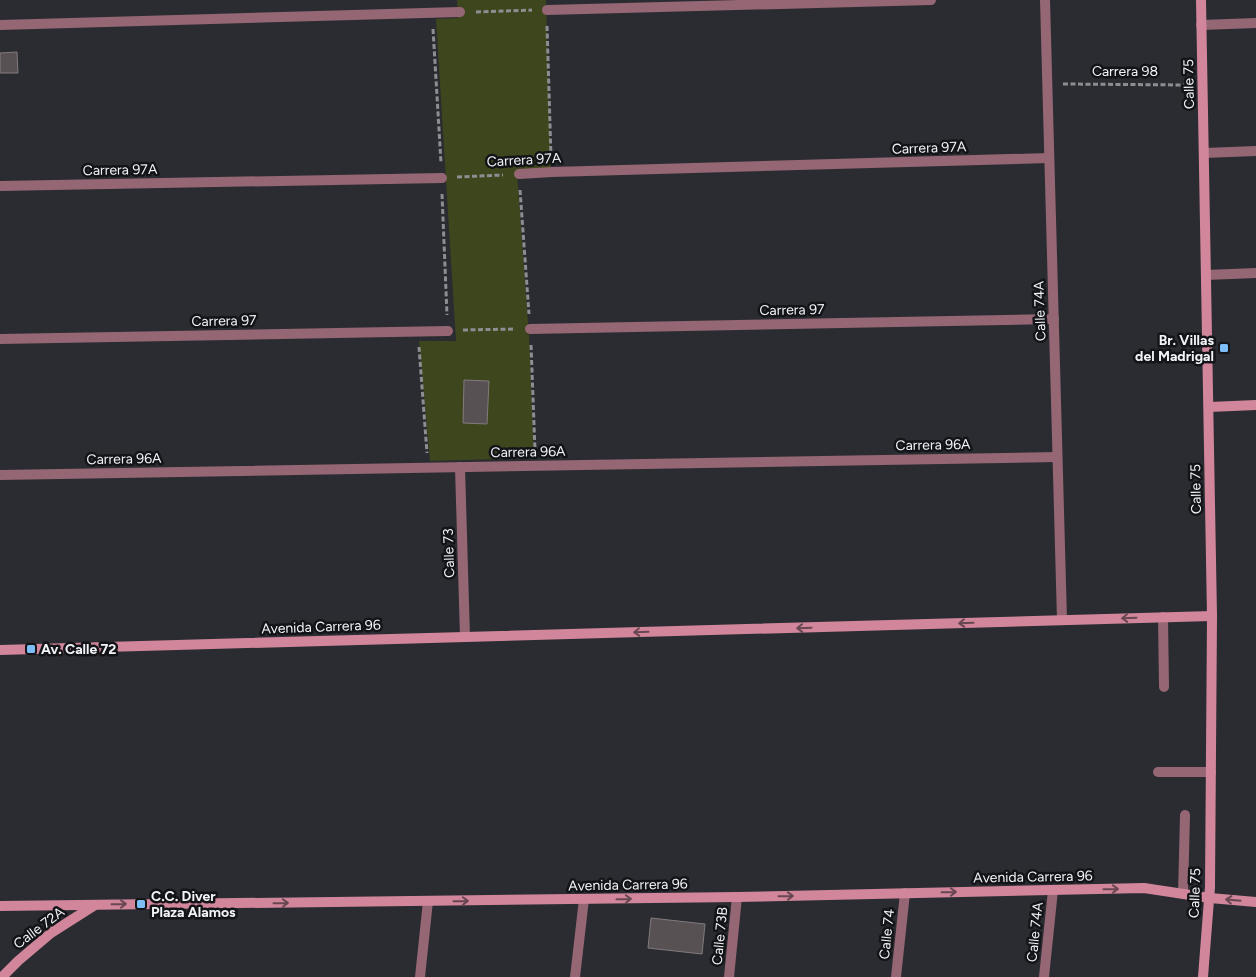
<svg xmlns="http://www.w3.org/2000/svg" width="1256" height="977" viewBox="0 0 1256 977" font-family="Figtree,sans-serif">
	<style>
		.green { fill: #3e461d }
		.building { fill: #585153; stroke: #827b7d }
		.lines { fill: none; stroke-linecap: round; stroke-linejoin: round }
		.path { stroke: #8c8e92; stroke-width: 3; stroke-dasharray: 5 2.5; stroke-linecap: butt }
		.lane { stroke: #956673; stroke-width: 10 }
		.street { stroke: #956673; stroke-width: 10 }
		.secondary { stroke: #d1869b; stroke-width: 10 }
		.oneway { stroke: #684752 }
		.poi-dot { fill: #7dbef9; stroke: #131417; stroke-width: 2 }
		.labels { text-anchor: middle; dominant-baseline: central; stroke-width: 5; stroke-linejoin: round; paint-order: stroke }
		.street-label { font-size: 14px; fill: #f2f3f7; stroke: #131417 }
		.poi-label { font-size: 14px; font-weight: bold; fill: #f2f3f7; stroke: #131417; text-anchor: start }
	</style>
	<rect width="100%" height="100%" fill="#2a2c31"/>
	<polygon class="green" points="457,0 546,0 551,172 517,173 529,336 534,458 430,461 419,341 456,341 436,19 458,18"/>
	<g class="building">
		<polygon points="17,52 18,73 0,73 0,53"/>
		<polygon points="464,380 489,381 487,424 463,423"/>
		<polygon points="651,918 705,924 702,954 648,948"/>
	</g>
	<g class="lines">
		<g class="path">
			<polyline points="476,12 532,10"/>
			<polyline points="547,26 551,157"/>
			<polyline points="433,29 441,163"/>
			<polyline points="1063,84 1187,85"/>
			<polyline points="457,177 503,175"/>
			<polyline points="520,190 529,314"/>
			<polyline points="442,194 447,315"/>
			<polyline points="463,330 515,329"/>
			<polyline points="531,345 535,451"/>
			<polyline points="419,347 427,453"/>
		</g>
		<g class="lane">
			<polyline points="1201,25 1256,23"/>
			<polyline points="1204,153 1256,151"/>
			<polyline points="1206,275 1256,273"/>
			<polyline points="1163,617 1164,687"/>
			<polyline points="1158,772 1211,772"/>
			<polyline points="1183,894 1185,815"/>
			<polyline points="896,977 905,893"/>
		</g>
		<g class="street">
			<polyline points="1045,0 1062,620"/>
			<polyline points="547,10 931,0"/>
			<polyline points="0,25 460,12"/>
			<polyline points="519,174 552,172 1049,158"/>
			<polyline points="0,186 442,178"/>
			<polyline points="530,329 1054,319"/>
			<polyline points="0,339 448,331"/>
			<polyline points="460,467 465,637"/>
			<polyline points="0,475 1057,457"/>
			<polyline points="420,977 428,901"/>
			<polyline points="575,977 584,899"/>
			<polyline points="729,977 737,897"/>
			<polyline points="1044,977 1053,890"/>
		</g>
		<g class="secondary">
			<polyline points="1201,0 1212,616 1210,887 1203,977"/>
			<polyline points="1209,407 1256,405"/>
			<polyline points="0,650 1212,616"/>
			<polyline points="0,906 737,897 1144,888 1210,898 1256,902"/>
			<polyline points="2,977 18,961 51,933 95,905"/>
		</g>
	</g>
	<defs><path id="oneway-shaft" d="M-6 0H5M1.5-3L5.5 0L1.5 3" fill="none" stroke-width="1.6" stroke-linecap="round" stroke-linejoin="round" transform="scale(1.25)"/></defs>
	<g class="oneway">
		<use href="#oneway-shaft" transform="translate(1129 618) rotate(178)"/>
		<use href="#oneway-shaft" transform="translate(966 623) rotate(178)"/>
		<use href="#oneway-shaft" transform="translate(804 628) rotate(178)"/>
		<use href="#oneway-shaft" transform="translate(641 632) rotate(178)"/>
		<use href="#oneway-shaft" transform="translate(1111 889) rotate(-1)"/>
		<use href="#oneway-shaft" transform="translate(949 892) rotate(-1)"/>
		<use href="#oneway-shaft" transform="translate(786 896) rotate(-1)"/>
		<use href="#oneway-shaft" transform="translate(624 899) rotate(-1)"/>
		<use href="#oneway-shaft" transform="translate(1233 900) rotate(-175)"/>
		<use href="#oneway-shaft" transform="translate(461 901) rotate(-1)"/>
		<use href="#oneway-shaft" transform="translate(281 903) rotate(-1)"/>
		<use href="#oneway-shaft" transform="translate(119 904) rotate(-1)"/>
	</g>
	<g class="poi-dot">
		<rect x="1219" y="343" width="10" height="10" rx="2.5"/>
		<rect x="26" y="644" width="10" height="10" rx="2.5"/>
		<rect x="136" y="899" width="10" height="10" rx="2.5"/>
	</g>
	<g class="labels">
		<g class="street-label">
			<text x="1125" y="71">Carrera 98</text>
			<text transform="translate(1189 84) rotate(-91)">Calle 75</text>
			<text transform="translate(929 148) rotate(-2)">Carrera 97A</text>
			<text transform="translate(524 160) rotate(-3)">Carrera 97A</text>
			<text transform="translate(120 170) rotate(-1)">Carrera 97A</text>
			<text transform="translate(792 310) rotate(-1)">Carrera 97</text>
			<text transform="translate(1040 311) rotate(-92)">Calle 74A</text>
			<text transform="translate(224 321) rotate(-1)">Carrera 97</text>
			<text transform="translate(933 445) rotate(-1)">Carrera 96A</text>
			<text transform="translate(528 452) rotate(-1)">Carrera 96A</text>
			<text transform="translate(124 459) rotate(-1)">Carrera 96A</text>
			<text transform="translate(1196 489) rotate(-91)">Calle 75</text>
			<text transform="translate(449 553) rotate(-92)">Calle 73</text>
			<text transform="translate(321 627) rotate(-2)">Avenida Carrera 96</text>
			<text transform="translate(1033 877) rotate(-1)">Avenida Carrera 96</text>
			<text transform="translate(628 885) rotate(-1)">Avenida Carrera 96</text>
			<text transform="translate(1195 893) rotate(-88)">Calle 75</text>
			<text transform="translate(39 928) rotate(-37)">Calle 72A</text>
			<text transform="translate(1035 932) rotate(-84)">Calle 74A</text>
			<text transform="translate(887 934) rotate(-84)">Calle 74</text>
			<text transform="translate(720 936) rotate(-84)">Calle 73B</text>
		</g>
		<g class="poi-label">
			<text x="1214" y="340" text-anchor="end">Br. Villas<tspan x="1214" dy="16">del Madrigal</tspan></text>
			<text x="41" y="649">Av. Calle 72</text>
			<text x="151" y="896">C.C. Diver<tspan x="151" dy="16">Plaza Alamos</tspan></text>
		</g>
	</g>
</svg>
